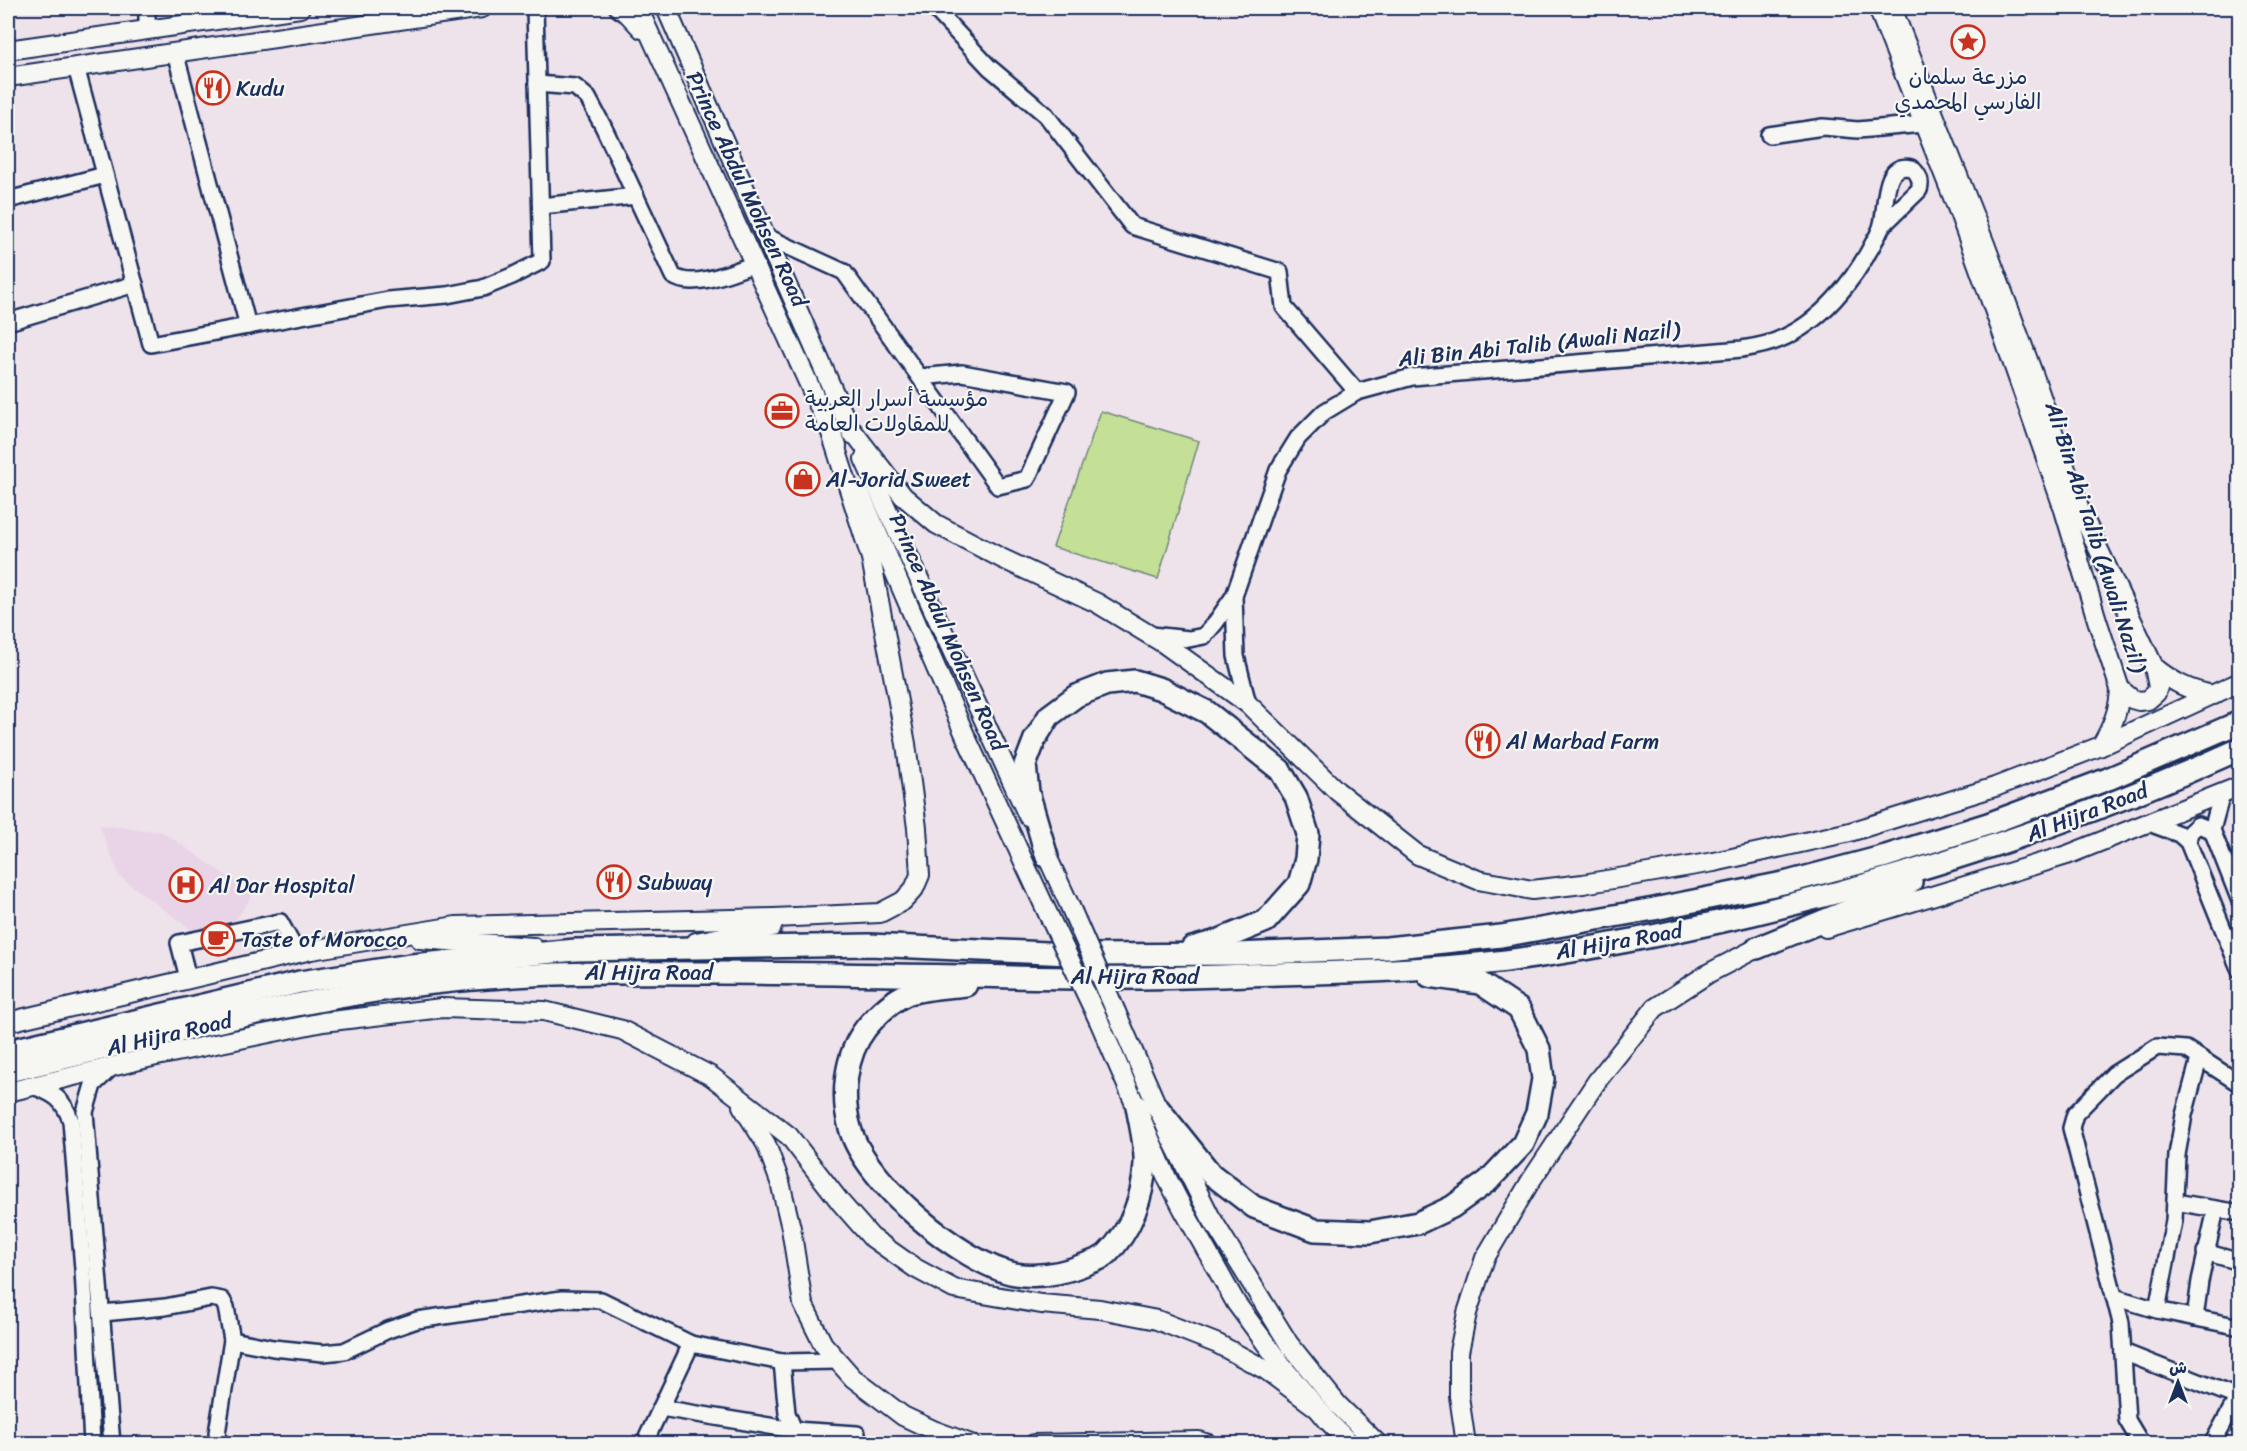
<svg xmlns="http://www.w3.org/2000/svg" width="2247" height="1451" viewBox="0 0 2247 1451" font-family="Sriracha,'Playpen Sans Arabic',sans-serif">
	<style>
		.built { fill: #e8d4e6 }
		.pitch { fill: #c4e097; stroke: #70887a; stroke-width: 1.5 }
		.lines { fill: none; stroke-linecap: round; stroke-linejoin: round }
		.minor-casing { stroke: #1b2f5e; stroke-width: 20 }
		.major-casing { stroke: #1b2f5e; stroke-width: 22 }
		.highway-casing { stroke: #1b2f5e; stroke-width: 26 }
		.minor { stroke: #f6f6f2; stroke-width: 15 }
		.major { stroke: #f6f6f2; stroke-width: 18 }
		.highway { stroke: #f6f6f2; stroke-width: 21 }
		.major-bridge-casing { stroke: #1b2f5e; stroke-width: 22; stroke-linecap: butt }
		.major-bridge { stroke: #f6f6f2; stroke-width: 18 }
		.labels { text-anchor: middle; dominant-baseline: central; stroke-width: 4.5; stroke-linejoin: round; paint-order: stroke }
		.poi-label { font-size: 22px; fill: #1b2f5e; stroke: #f6f6f2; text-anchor: start }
		.street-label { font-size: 22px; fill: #1b2f5e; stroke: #f6f6f2 }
	</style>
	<rect width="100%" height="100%" fill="#eee2eb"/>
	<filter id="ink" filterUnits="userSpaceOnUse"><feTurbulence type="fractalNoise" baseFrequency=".0167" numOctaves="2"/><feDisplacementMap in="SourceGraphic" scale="12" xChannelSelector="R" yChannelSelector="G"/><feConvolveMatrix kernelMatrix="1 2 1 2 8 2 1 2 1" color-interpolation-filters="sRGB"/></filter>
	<g filter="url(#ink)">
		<polygon class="built" points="99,825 163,832 253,894 231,927 196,933 120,877"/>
		<polygon class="pitch" points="1101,411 1199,441 1158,579 1053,547"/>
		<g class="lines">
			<defs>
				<g id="minor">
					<polyline points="147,8 147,29"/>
					<polyline points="934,8 989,67 1046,115 1132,226 1280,272 1284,307 1357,392"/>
					<polyline points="175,52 248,326"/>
					<polyline points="76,67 151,344 388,300 447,295 483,288 512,276 542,261 535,8"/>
					<path d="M537,84l38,3 13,11 16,30 69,148c21,14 60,-5 82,-12"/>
					<polyline points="1769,135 1823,127 1858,130 1923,124"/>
					<polyline points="8,200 105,175"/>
					<polyline points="541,206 636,196"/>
					<polyline points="765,236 844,272 998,486 1027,479 1067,392 962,373 920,377"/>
					<polyline points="8,322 135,284"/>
					<polyline points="1234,596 1236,656 1248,704"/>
					<path d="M1151,635l38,4 15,-3 12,-14 18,-26 44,-126 20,-32 26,-26 33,-20 55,-15 330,-28c12,-2 25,-4 36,-9 43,-17 76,-59 97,-100 3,-5 6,-11 7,-16 5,-19 0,-63 30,-56 7,7 10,13 7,22l-37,36"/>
					<polyline points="2222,793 2212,830 2240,901"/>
					<polyline points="2149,823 2179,834 2188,842 2240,971"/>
					<polyline points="2188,842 2190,832 2198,825 2212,830"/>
					<polyline points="188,978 179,943 280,922 297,953"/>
					<path d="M33,1086c21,8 30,12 38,35l12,148 9,175"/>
					<polyline points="2175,1202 2240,1213"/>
					<polyline points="2205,1252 2240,1262"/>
					<polyline points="2114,1297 2157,1310 2240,1327"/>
					<polyline points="2157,1310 2174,1221 2177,1155 2184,1115 2199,1059"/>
					<polyline points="103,1313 165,1307 211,1298 222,1300 226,1307 232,1340 217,1433 219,1444"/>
					<polyline points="2195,1318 2200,1281 2216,1209"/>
					<polyline points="232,1340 273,1348 323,1353 344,1351 388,1330 417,1320 562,1299 601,1300 691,1344 782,1362 838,1361"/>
					<polyline points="2123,1352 2237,1397"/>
					<polyline points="782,1362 787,1413 794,1430 796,1444"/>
					<polyline points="661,1408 794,1430 857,1434 858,1444"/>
					<polyline points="112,1444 85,1112 93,1085 113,1066"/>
					<polyline points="644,1444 691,1344"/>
					<polyline points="2144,1444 2139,1440 2127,1420 2121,1323 2071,1128 2075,1114 2114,1074 2157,1047 2186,1049 2240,1084"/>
					<polyline points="2212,1444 2240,1393"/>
				</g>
				<g id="major">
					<polyline points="619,8 628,14 642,29"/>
					<polyline points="638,8 837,446"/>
					<polyline points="666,8 852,434"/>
					<polyline points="1878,8 1958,210 1997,318 2064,510 2097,620 2120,689 2132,699 2139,701 2148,700 2156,693 2158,687 2154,667 2080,510 2035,379 1985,244 1892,8"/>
					<polyline points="8,50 300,8"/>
					<polyline points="8,77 482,8"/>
					<polyline points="848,425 903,496 936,524 1001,558 1097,603 1163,643 1248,704 1337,791 1418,855 1478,880 1532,890 1583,884 1714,862 1850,832 1995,787 2101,746 2240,682"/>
					<polyline points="864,459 1028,816"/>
					<polyline points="861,495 965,735 1049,916"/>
					<path d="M2154,667c19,15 35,24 60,28"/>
					<path d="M2101,746c11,-19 18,-35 19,-57"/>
					<polyline points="1041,843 1069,904"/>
					<polyline points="1826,928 2067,855 2240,786"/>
					<polyline points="420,939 533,947"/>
					<polyline points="696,942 772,927"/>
					<polyline points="1116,1012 1171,1138 1210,1216 1289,1344 1338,1405 1378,1444"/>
					<polyline points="1099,1021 1167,1178 1183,1209 1236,1303 1283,1367 1328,1421 1351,1444"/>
					<polyline points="8,1022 311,950 456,926 774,918 880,913 903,901 914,889 920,875 917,828 906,744 871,558 832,436"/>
					<polyline points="8,1092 152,1057 323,1022 442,1008 544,1011 622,1030 711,1076 789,1136 841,1203 871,1237 915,1268 954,1289 1041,1304 1100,1309 1157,1320 1218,1344 1266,1370 1317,1408"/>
					<polyline points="742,1106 766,1144 780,1182 791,1228 803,1304 823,1344 853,1378 903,1416 933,1430 971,1444"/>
					<polyline points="1034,1444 1199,1441 1208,1444"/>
					<polyline points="1466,1444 1459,1396 1459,1352 1467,1313 1485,1258 1530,1182 1597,1081 1655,1008 1709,973 1757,948 1771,944"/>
				</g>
				<g id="highway">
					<polyline points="1047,857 1028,792 1025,765 1035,739 1049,716 1076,696 1107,684 1135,681 1161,689 1207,712 1280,770 1296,797 1308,834 1306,859 1299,884 1266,921 1217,941 1192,948"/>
					<polyline points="1757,948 1882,897 1911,882"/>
					<path d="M966,985c-18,2 -43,3 -59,9 -16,7 -30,21 -41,34 -21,27 -25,68 -16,100 14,53 112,136 165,146 24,4 49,-1 71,-10 7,-3 16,-5 21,-10 24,-23 36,-57 38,-90 1,-18 -5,-40 -8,-58"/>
					<polyline points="8,1051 300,982 411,965 576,950 869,945 1091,955 1237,954 1387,948 1501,936 1654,909 1788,882 1886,856 1988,824 2108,779 2240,722"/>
					<path d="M8,1071c140,-32 281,-71 425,-88 95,-11 190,-11 285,-10 126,0 252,4 377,5 61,1 122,-2 183,-4 76,-2 153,-4 228,-13 83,-11 166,-28 247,-47 167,-40 331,-94 487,-165"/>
					<polyline points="1158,1108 1211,1174 1254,1207 1315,1230 1370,1232 1418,1223 1452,1207 1488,1181 1523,1144 1537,1113 1543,1079 1539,1049 1519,1009 1480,983 1429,976"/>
				</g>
			</defs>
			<use href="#minor" class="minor-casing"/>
			<use href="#major" class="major-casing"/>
			<use href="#highway" class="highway-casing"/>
			<use href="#minor" class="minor"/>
			<use href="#major" class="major"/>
			<use href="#highway" class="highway"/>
			<defs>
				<g id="major-bridge">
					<polyline points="1069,904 1116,1012"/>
					<polyline points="1049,916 1099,1021"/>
				</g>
			</defs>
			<use href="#major-bridge" class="major-bridge-casing"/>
			<use href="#major-bridge" class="major-bridge"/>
		</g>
	</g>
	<defs>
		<symbol id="sight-ring" viewBox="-11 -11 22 22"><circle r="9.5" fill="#f6f6f2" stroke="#c8321e" stroke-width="1.5"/><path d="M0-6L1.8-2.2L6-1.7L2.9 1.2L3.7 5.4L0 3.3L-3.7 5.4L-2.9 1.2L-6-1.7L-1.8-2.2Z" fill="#c8321e"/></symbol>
		<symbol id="restaurant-ring" viewBox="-11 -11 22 22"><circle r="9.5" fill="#f6f6f2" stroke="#c8321e" stroke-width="1.5"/><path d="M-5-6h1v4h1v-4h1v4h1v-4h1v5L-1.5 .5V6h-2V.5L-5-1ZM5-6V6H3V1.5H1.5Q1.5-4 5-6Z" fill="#c8321e"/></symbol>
		<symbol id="office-ring" viewBox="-11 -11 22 22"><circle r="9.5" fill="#f6f6f2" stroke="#c8321e" stroke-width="1.5"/><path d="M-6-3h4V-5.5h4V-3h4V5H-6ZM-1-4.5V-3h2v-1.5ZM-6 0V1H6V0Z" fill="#c8321e"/></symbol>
		<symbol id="shop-ring" viewBox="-11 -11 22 22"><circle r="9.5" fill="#f6f6f2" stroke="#c8321e" stroke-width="1.5"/><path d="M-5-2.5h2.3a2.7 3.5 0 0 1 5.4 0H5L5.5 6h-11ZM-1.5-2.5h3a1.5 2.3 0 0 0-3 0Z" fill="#c8321e"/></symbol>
		<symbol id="hospital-ring" viewBox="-11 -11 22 22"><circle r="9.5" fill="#f6f6f2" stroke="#c8321e" stroke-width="1.5"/><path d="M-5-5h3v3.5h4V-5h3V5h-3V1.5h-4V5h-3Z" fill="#c8321e"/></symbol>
		<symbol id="cafe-ring" viewBox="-11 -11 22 22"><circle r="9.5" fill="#f6f6f2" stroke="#c8321e" stroke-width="1.5"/><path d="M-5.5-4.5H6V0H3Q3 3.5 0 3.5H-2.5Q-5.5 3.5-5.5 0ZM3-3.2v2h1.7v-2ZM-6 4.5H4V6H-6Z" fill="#c8321e"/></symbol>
	</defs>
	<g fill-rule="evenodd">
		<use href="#sight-ring" x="1949" y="23" width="38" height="38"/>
		<use href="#restaurant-ring" x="194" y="69" width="38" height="38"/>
		<use href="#office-ring" x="763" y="392" width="38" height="38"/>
		<use href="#shop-ring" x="784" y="460" width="38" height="38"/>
		<use href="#restaurant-ring" x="1464" y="722" width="38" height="38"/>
		<use href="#restaurant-ring" x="595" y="863" width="38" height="38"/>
		<use href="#hospital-ring" x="167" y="866" width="38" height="38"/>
		<use href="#cafe-ring" x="199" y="920" width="38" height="38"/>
	</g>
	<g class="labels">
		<g class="poi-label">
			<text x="1968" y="76" text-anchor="middle">مزرعة سلمان<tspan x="1968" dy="25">الفارسي المحمدي</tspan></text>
			<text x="236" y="88">Kudu</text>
			<text x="805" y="398">مؤسسة أسرار العربية<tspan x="805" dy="25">للمقاولات العامة</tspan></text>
			<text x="826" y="479">Al-Jorid Sweet</text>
			<text x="1506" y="741">Al Marbad Farm</text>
			<text x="637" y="882">Subway</text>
			<text x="209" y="885">Al Dar Hospital</text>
			<text x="241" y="939">Taste of Morocco</text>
		</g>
		<g class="street-label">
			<text transform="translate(747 189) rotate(65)">Prince Abdul Mohsen Road</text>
			<text transform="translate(1539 344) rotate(-6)">Ali Bin Abi Talib (Awali Nazil)</text>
			<text transform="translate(2096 537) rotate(72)">Ali Bin Abi Talib (Awali Nazil)</text>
			<text transform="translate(948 632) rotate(66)">Prince Abdul Mohsen Road</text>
			<text transform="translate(2087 812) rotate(-21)">Al Hijra Road</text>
			<text transform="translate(1619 941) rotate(-10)">Al Hijra Road</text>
			<text x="649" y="972">Al Hijra Road</text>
			<text x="1135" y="976">Al Hijra Road</text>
			<text transform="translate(169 1034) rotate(-13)">Al Hijra Road</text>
		</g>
	</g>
	<rect width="2247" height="1451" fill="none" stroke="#f6f6f2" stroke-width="30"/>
	<rect x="15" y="15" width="2217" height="1421" fill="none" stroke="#1b2f5e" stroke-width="2" filter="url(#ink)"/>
	<g transform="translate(2178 1382)" stroke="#f6f6f2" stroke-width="4.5" paint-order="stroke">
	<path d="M0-4.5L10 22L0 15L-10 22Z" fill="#1b2f5e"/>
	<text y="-9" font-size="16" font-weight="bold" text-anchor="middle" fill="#1b2f5e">ش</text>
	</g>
</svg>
